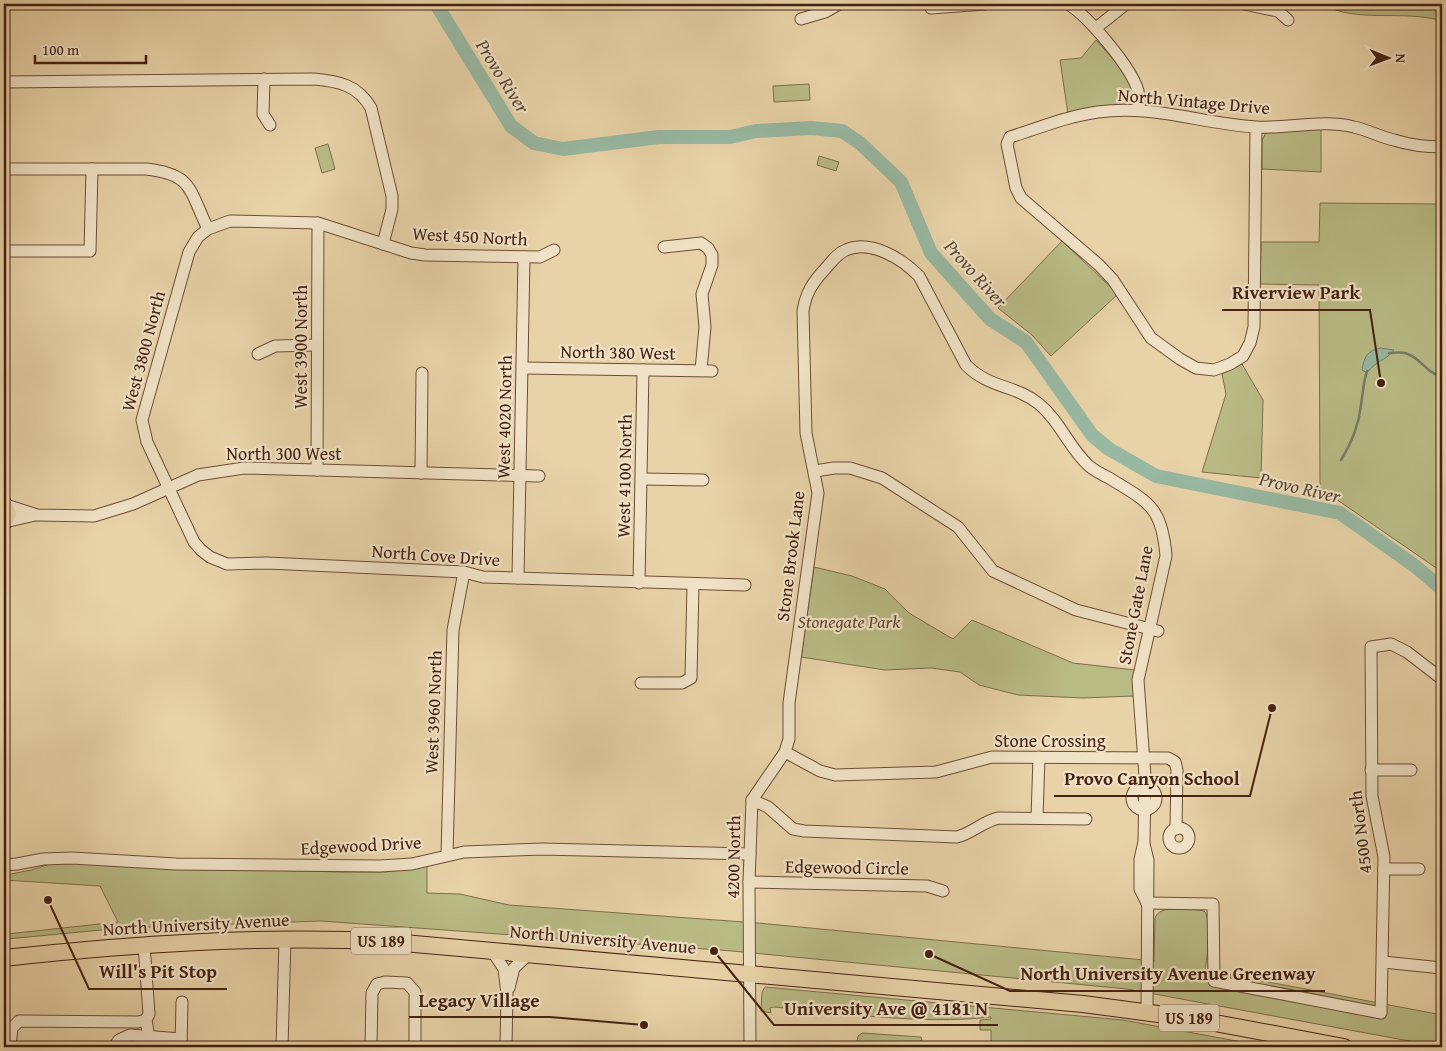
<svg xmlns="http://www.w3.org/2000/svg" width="1446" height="1051" viewBox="0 0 1446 1051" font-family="'Gentium Book Plus',serif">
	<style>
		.green { fill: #b9bb85; stroke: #7f6e4c }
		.water { fill: #98b8a2; stroke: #777c68 }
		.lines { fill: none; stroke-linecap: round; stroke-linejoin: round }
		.stream { stroke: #777c68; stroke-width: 2.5 }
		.river { stroke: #98b8a2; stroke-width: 14 }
		.minor-casing { stroke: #6e4d37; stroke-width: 13 }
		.major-casing { stroke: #452112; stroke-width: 16 }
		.highway-casing { stroke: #452112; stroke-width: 18 }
		.minor { stroke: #f0e2c6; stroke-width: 11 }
		.major { stroke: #e8d2a7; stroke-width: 14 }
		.highway { stroke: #e8d2a7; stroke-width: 16 }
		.labels { text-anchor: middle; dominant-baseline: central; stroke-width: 4.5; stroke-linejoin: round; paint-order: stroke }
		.shield { fill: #f0e2c6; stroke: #785b48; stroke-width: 1 }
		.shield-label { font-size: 16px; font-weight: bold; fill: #452112 }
		.street-label { font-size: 18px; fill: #452112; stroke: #f0e2c6 }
		.park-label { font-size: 18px; font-style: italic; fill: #62482f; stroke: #f0e2c6 }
		.water-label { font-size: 19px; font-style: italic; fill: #5a4736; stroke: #f0e2c6 }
		.leader { fill: none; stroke: #452112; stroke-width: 2 }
		.callout-dot { fill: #452112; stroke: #f0e2c6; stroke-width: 2 }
		.callout-label { font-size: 19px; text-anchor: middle; font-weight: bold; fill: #452112; stroke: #f0e2c6; stroke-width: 4.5; stroke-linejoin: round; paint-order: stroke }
	</style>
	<rect width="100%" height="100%" fill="#e8d2a7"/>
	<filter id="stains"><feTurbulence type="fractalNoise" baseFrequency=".004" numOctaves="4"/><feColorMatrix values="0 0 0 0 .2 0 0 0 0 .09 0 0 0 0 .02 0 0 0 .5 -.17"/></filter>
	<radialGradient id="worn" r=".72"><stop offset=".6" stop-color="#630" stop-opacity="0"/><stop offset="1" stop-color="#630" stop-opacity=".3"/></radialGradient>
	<g class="green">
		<path d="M1322,4h120v17c-40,-12 -85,3 -120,-17z"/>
		<polygon points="1096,40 1130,78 1134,99 1126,105 1068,114 1060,60 1081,58"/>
		<polygon points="809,84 810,100 774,102 773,86"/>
		<polygon points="1321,127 1321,172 1262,169 1262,140 1267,131"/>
		<polygon points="328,144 335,169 322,173 315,148"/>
		<polygon points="819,156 839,162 836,171 817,165"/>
		<polygon points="1320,203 1442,204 1442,572 1320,488 1319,285 1260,284 1261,242 1319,242"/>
		<polygon points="1062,241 1118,294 1051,356 1032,335 998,308"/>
		<polygon points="1242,364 1263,400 1261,478 1202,472 1226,394 1222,374"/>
		<polygon points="814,567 852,576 885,589 909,613 953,639 972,620 1073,663 1135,670 1134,696 1083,698 1018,695 979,685 960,672 931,668 885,670 801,657"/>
		<path d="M60,861l51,5 231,6h44l41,-8v29l33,1 49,11 249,18 396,38 1,-43c5,-14 31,-8 44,-8l5,1c9,9 3,46 1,59l237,45v32l-315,-58 -395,-38 -411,-30 -199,7 -115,11v-5l111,-12 -18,-36 -96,-6 2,-5 25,-5z"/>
		<path d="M765,987l358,33 146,27h-278v-17h-11v-10l11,-1v-2c-72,8 -145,-4 -217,-10l-4,1 1,5 -10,-2 1,-19z"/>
		<polygon points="862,1033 921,1037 922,1040 918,1043 918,1047 856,1047 858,1036"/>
	</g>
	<path class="water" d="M1380,348l14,2c-7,10 -19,11 -27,23l-5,-3c2,-13 5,-19 18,-22z"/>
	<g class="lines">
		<g class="stream">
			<path d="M1389,353c5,0 12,-1 16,0 16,4 21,21 37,23"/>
			<path d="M1341,460c10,-16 18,-35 20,-55 2,-12 2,-22 6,-34"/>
		</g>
		<polyline class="river" points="436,4 511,126 534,143 563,149 659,137 730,137 756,131 811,128 842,131 860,143 901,182 931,253 990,319 1026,342 1092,435 1109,449 1156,476 1340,513 1415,566 1442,589"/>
		<defs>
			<g id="minor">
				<path d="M1068,4c20,12 64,64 70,87 1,6 1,13 1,19"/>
				<polyline points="1244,4 1278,11 1288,20"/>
				<polyline points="931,8 985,4"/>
				<polyline points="801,19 825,12 839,4"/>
				<polyline points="1096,28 1126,4"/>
				<polyline points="264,79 263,114 270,125"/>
				<path d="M4,82l310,-3c24,2 44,6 57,29l21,88v13l-9,35"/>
				<path d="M1256,127l-2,200 -4,16 -7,13 -13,8 -16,6 -18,-2 -16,-9 -29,-21 -38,-58 -14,-15 -78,-67 -5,-10 -9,-44 3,-7c29,-9 58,-21 88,-25 53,-8 105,12 158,15 33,2 65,-8 98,0 14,3 26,10 40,13 16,5 32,7 48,7"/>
				<path d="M4,169h142c47,5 43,21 62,60"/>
				<polyline points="664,247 701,243 708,248 712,255 712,265 702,294 705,327 701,370"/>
				<polyline points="554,250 540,257 425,255 411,253 318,223 230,221 208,229 198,237 189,252 142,420 147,442 194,542 201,550 210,557 227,564 267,563 464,572 483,577 745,585"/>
				<polyline points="4,251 90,251 92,169"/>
				<polyline points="258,354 275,346 317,345"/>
				<polyline points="523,368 712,371"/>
				<polyline points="317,470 318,223"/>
				<polyline points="815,471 834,468 850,468 882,478 958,527 993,571 1076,610 1158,631"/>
				<polyline points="421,473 422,373"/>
				<polyline points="642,479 703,480"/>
				<polyline points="6,505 37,515 94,516 133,504 198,475 244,468 539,476"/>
				<polyline points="5,522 35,515"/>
				<polyline points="518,578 524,257"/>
				<polyline points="639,583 643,370"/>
				<polyline points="641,683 682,683 691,678 693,584"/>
				<polyline points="785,752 820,771 835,775 936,772 992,757 1168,758 1175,762 1177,770 1176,829"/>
				<polyline points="1371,770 1411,770"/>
				<circle cx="1144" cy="798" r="12"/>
				<path d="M752,800l16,7 25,22 11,2 153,6c16,-4 26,-16 42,-19l87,1"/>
				<polyline points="1037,818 1039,757"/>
				<circle cx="1179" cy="838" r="10"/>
				<polyline points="1144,844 1148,860 1147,1012"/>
				<polyline points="447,855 453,630 464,572"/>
				<polyline points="4,865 17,864 43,859 72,858 176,864 380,866 412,864 464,852 542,849 750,854"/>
				<polyline points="1384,869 1419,869"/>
				<polyline points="749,882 927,886 943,891"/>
				<polyline points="1147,903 1213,904 1214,981 1381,1013 1384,857 1372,796 1371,647 1391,644 1407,652 1442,679"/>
				<polyline points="144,945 149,1014 146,1020 149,1038"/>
				<polyline points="491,949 504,969 507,994 506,1047"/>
				<polyline points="1383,962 1442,968"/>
				<polyline points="509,988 514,968 530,953"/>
				<polyline points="10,1047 12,1028 19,1021 138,1022 146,1020"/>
				<polyline points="114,1047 119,1040 130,1035 181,1039"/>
				<polyline points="181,1047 182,1002"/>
				<polyline points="282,1047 285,939"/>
				<polyline points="371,1047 372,993 377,984 385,982 407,983 415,992 415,1047"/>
				<path d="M750,1047l-1,-165 3,-82 33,-48 4,-13v-36l29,-210 -12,-60 -3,-122c3,-19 10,-29 23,-43 6,-7 12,-15 20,-18 25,-11 56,9 73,26l47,89c24,24 48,19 73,39 21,17 30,44 50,62 6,5 14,9 20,12 39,24 53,28 57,78l-28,124 7,96 -1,66 -4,17v30l7,14"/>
			</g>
			<polyline id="major" points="4,503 9,514 4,523"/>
			<path id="highway" d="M4,958c129,-14 258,-23 388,-16l691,62 105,14 156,29"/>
		</defs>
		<use href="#minor" class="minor-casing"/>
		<use href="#major" class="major-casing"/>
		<use href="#highway" class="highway-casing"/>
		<use href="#minor" class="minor"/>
		<use href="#major" class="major"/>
		<use href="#highway" class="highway"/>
	</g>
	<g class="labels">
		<g class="shield">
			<rect x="351" y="927.5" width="60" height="27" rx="4"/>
			<rect x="1159" y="1004.5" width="60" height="27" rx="4"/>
		</g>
		<g class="shield-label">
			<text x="381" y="941">US 189</text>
			<text x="1189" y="1018">US 189</text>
		</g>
		<g class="street-label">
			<text transform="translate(1194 101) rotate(5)">North Vintage Drive</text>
			<text transform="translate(470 236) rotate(3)">West 450 North</text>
			<text transform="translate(300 347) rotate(-90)">West 3900 North</text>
			<text transform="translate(143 351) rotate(-75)">West 3800 North</text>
			<text transform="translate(618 352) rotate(1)">North 380 West</text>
			<text transform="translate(504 417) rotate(-89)">West 4020 North</text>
			<text x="284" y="453">North 300 West</text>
			<text transform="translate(624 476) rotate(-89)">West 4100 North</text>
			<text transform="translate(436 555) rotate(4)">North Cove Drive</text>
			<text transform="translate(790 556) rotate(-83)">Stone Brook Lane</text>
			<text transform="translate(1135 605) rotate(-79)">Stone Gate Lane</text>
			<text transform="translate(433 712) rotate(-88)">West 3960 North</text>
			<text x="1050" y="740">Stone Crossing</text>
			<text transform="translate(1360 832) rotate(-97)">4500 North</text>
			<text transform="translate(361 845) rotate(-3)">Edgewood Drive</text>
			<text transform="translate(733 857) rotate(-89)">4200 North</text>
			<text transform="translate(847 867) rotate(1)">Edgewood Circle</text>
			<text transform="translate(196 924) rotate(-3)">North University Avenue</text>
			<text transform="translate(603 939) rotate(5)">North University Avenue</text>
		</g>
		<g class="park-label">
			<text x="849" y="621">Stonegate Park</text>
		</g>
		<g class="water-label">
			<text transform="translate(503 76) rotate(58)">Provo River</text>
			<text transform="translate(976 273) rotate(48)">Provo River</text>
			<text transform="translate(1300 487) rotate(13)">Provo River</text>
		</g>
	</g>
	<path class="leader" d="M1381 383L1370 310H1222M1272 708L1250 796H1054M48 900L89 989H227M929 954L1010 991H1325M644 1025L550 1017H409M714 951L774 1025H998"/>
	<g class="callout-dot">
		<circle cx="1381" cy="383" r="5"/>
		<circle cx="1272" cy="708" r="5"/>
		<circle cx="48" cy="900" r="5"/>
		<circle cx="929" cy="954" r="5"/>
		<circle cx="644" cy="1025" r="5"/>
		<circle cx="714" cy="951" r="5"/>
	</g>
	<g class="callout-label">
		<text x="1296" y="299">Riverview Park</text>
		<text x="1152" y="785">Provo Canyon School</text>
		<text x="158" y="978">Will's Pit Stop</text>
		<text x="1168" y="980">North University Avenue Greenway</text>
		<text x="479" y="1007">Legacy Village</text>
		<text x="886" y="1015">University Ave @ 4181 N</text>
	</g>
	<rect width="1446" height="1051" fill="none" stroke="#e8d2a7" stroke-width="20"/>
	<rect x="5" y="5" width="1436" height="1041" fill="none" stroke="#452112" stroke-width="2.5"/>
	<rect x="10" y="10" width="1426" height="1031" fill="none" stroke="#452112"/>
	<g transform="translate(1388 58) rotate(91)" stroke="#f0e2c6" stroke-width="4" paint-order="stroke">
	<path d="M0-4L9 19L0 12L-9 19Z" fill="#452112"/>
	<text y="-8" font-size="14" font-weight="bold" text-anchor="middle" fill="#452112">N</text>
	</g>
	<path d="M35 55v8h111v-8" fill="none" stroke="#452112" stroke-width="2.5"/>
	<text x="42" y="55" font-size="15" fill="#452112" stroke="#f0e2c6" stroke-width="4" paint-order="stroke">100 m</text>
	<rect width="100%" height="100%" filter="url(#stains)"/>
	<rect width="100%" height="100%" fill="url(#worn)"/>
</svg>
